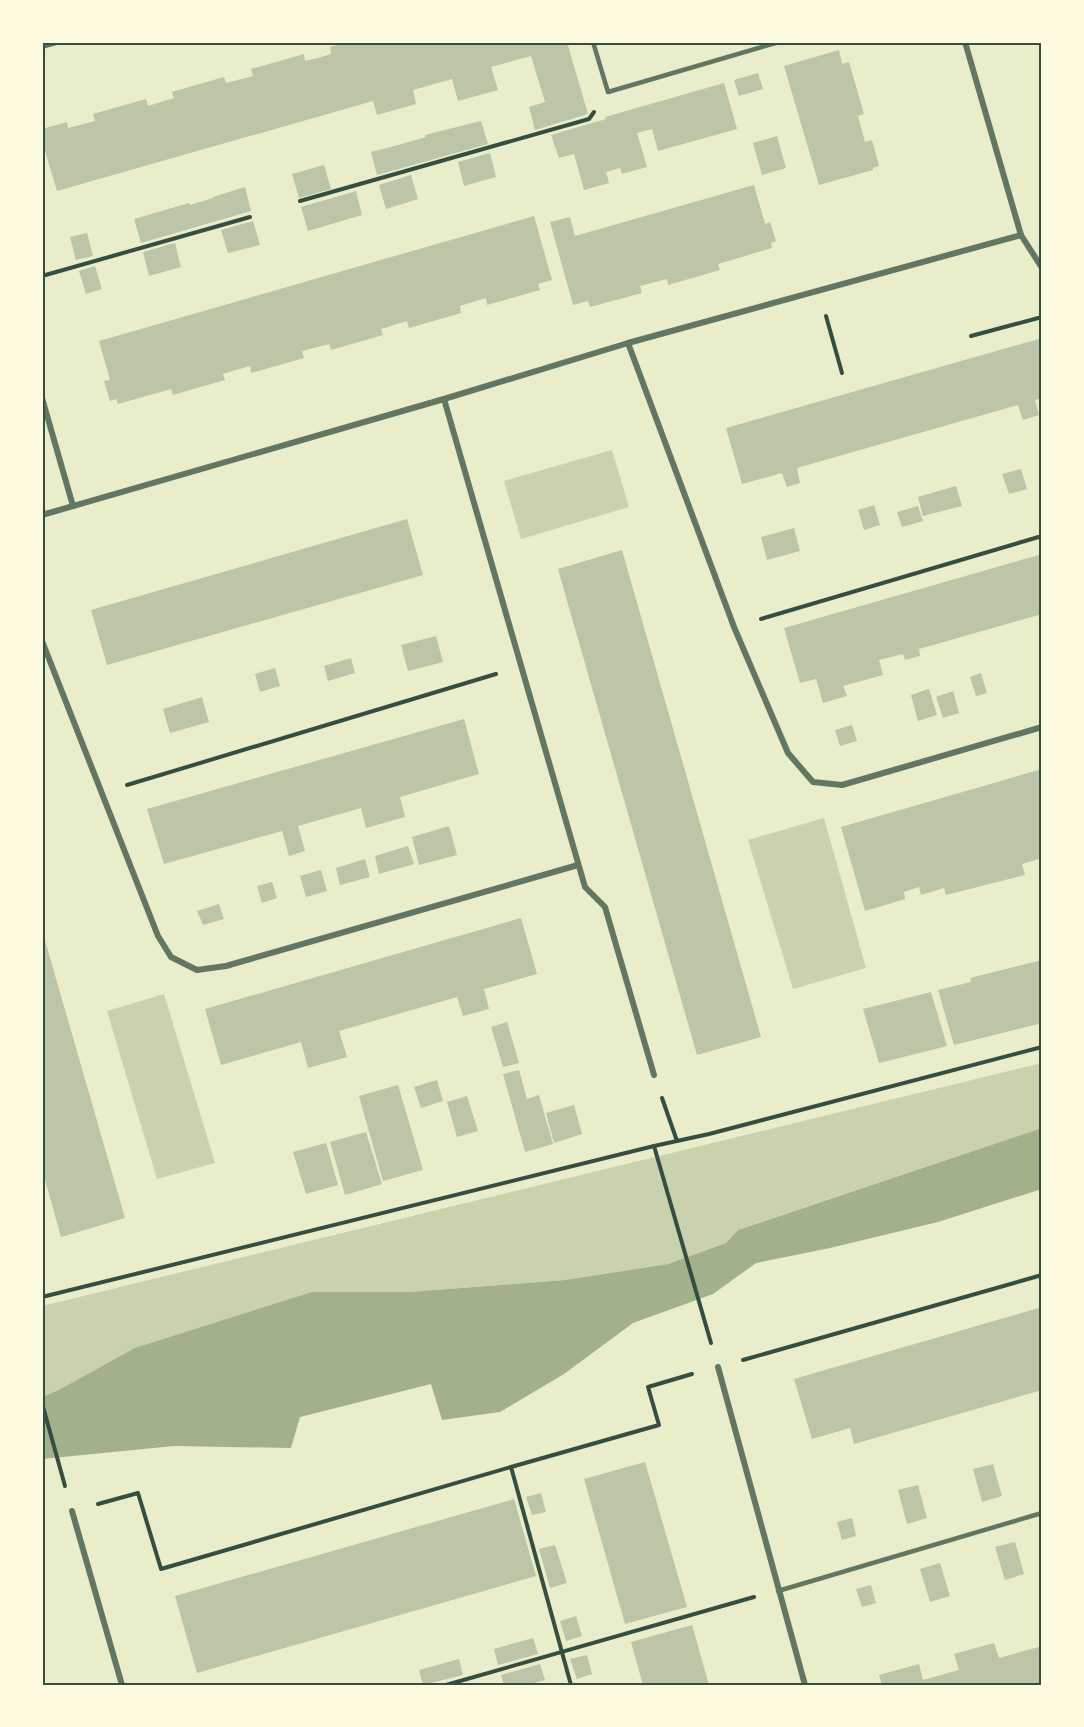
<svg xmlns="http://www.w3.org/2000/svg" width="1084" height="1727" viewBox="0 0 1084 1727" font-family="'PT Sans Narrow',sans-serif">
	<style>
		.green { fill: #cad2ad }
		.water { fill: #a3b18a }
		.building { fill: #bcc5a7 }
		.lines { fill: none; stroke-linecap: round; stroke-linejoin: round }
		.path { stroke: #344e41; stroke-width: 4 }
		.service { stroke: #617663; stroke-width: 4.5 }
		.minor { stroke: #617663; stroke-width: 6 }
		.neatline { fill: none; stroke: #344e41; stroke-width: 2 }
	</style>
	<rect width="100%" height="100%" fill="#e9edc9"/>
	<g class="green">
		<polygon points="612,450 629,507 521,539 504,481"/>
		<polygon points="824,818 866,968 793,989 748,840"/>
		<polygon points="164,994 215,1163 157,1179 107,1011"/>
		<polygon points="1042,1063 1042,1128 738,1230 726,1243 668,1264 565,1280 409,1292 312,1292 42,1397 42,1306"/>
	</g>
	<polygon class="water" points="1042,1128 1042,1189 938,1222 830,1248 756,1263 713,1294 633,1323 564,1374 500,1412 442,1420 431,1384 300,1417 291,1448 174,1446 42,1459 42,1397 59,1390 135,1348 312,1292 409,1292 565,1280 668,1264 726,1243 738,1230"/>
	<g class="building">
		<polygon points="348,42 567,42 588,114 535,130 529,107 545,102 531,56 491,67 498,90 458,101 452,79 413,90 416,104 377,115 373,101 57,191 42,141 42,129 67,122 68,128 95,121 93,114 146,99 148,106 174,98 172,92 224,77 226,83 253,76 251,69 304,54 305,61 318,58 331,54 330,47"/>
		<polygon points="839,50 842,64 849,62 864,114 858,116 865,142 872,140 879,166 873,168 873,170 819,185 784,66"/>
		<polygon points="758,73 763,89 739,96 734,80"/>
		<polygon points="724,83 737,129 658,151 652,129 637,133 647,167 622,174 620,168 606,172 609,183 584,190 574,154 559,158 551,135 606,119 605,117"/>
		<polygon points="481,121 488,144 377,175 371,152 402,144 426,137 425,135"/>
		<polygon points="777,136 786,168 762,175 753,143"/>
		<polygon points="490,153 496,177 464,186 458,162"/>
		<polygon points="324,165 331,189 299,198 292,174"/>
		<polygon points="411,175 418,199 386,209 379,185"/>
		<polygon points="754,185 765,224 770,222 776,241 771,243 772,248 718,264 720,270 668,285 667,279 640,286 642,293 590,307 588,301 573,305 550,222 570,217 575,236"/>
		<polygon points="245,187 251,211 141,243 134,219 189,203 190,205 213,198 213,197"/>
		<polygon points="356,191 362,215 308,231 301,207"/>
		<polygon points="534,216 552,280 538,284 540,290 487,305 486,298 460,306 461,313 409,328 407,321 381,329 383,335 331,350 329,344 302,351 304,358 251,373 250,366 236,370 223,374 225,380 173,395 171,389 118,404 116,399 110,401 104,381 110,380 99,341"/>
		<polygon points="253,221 260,245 228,253 221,230"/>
		<polygon points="87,233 93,256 76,260 70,237"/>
		<polygon points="175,243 181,267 149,276 143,252"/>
		<polygon points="95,266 102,289 86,294 79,271"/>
		<polygon points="1042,338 1042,398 1035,400 1039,415 1023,420 1018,405 797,468 800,483 787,487 782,473 742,484 726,428"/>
		<polygon points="1021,469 1027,489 1009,494 1002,474"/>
		<polygon points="956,486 962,506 923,516 918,497"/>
		<polygon points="874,505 880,525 864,530 858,510"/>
		<polygon points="918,506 923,521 902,527 897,512"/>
		<polygon points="407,519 423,575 107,665 91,610"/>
		<polygon points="794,528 800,551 767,560 761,537"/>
		<polygon points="622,550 761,1037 697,1055 558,569"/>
		<polygon points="1042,554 1042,614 919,649 920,656 905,660 903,654 879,660 883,675 843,686 847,696 823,703 816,679 800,683 784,628"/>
		<polygon points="436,636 443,662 408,671 401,645"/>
		<polygon points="351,658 355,673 328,681 324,666"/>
		<polygon points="275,668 280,686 260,692 255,674"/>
		<polygon points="981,673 987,693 976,696 970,677"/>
		<polygon points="929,689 937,715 918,721 911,695"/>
		<polygon points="953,691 959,713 943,718 936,697"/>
		<polygon points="202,697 209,722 170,733 163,709"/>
		<polygon points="464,719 479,774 400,797 405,817 366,828 361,808 298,826 305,851 289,856 282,831 164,864 147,809"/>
		<polygon points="852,725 857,741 840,746 835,730"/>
		<polygon points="1042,769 1042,858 1022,864 1025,875 946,895 944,888 921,895 919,887 904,892 905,899 865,911 841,827"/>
		<polygon points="449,826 457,855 419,865 412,837"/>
		<polygon points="408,846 414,864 379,874 375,856"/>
		<polygon points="365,859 370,877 340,885 336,868"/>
		<polygon points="321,870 327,891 306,897 300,876"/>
		<polygon points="272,882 277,898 262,903 257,886"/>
		<polygon points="219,904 224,919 203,925 197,911"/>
		<polygon points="521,918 537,974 484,989 489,1009 463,1016 457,997 339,1031 347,1057 308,1068 301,1042 221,1065 205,1009"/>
		<polygon points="42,930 125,1218 61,1237 42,1169"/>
		<polygon points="1042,960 1042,1023 954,1045 938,990 971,982 970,978"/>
		<polygon points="931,992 947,1046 879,1063 863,1009"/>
		<polygon points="507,1022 519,1063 503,1067 491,1027"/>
		<polygon points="519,1070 527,1099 539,1095 553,1144 525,1152 503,1074"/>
		<polygon points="437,1080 443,1101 421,1108 414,1087"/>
		<polygon points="398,1085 423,1170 383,1181 359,1096"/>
		<polygon points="467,1096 478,1131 457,1137 447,1102"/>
		<polygon points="574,1105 582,1134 554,1143 546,1113"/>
		<polygon points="366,1132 382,1184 345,1195 330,1142"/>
		<polygon points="326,1143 338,1185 306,1194 293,1152"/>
		<polygon points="1042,1307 1042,1390 854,1444 850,1428 812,1439 794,1379"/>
		<polygon points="645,1462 687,1607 625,1624 584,1479"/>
		<polygon points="993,1464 1002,1496 982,1502 973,1469"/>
		<polygon points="918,1485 927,1518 907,1524 898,1490"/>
		<polygon points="541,1493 546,1512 532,1515 526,1497"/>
		<polygon points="514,1499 536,1576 197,1673 175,1596"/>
		<polygon points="852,1518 856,1536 842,1540 837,1522"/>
		<polygon points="1015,1542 1024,1574 1005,1580 995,1547"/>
		<polygon points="555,1545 567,1583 550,1588 539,1549"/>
		<polygon points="940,1563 950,1596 930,1602 920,1569"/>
		<polygon points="871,1585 876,1603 862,1607 856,1589"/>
		<polygon points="576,1616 582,1636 566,1641 560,1621"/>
		<polygon points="692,1625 709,1685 643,1685 631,1642"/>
		<polygon points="533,1638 538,1654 498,1665 494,1649"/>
		<polygon points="994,1643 999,1658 1042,1646 1042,1685 882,1685 879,1675 919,1664 923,1680 959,1670 954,1654"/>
		<polygon points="587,1655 592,1674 577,1679 570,1659"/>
		<polygon points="459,1659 463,1675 423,1685 419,1670"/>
		<polygon points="540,1664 545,1680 527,1685 504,1685 501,1675"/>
	</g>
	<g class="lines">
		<g class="path">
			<polyline points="300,201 589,119 594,112"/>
			<polyline points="42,276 250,217"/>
			<polyline points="826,316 842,373"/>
			<polyline points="971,336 1042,317"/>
			<polyline points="761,619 1042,536"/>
			<polyline points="127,785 496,674"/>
			<polyline points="662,1098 677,1141"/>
			<polyline points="654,1146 711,1343"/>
			<polyline points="42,1297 654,1146 709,1134 1042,1047"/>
			<polyline points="743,1360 1042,1275"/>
			<polyline points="42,1403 65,1486"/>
			<polyline points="511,1467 571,1685"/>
			<polyline points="98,1504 138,1493 161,1569 511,1467 659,1425 648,1387 692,1374"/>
			<polyline points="446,1685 754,1597"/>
		</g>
		<g class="service">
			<polyline points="593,42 608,92 779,42"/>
			<polyline points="778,1591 1042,1513"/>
		</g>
		<g class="minor">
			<polyline points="965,42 1021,235 1042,268"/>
			<polyline points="42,46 56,42"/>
			<polyline points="628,343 734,627 788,753 813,782 842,785 1042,727"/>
			<polyline points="42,398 73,506"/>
			<polyline points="444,399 585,887 605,907 654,1075"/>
			<polyline points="42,515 444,399 628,343 1021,235"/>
			<polyline points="42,641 158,936 171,957 197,970 226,966 578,865"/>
			<polyline points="718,1367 805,1685"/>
			<polyline points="72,1511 122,1685"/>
		</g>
	</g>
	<rect width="1084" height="1727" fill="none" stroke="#fefae0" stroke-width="87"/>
	<rect x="44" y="44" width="996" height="1640" class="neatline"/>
</svg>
